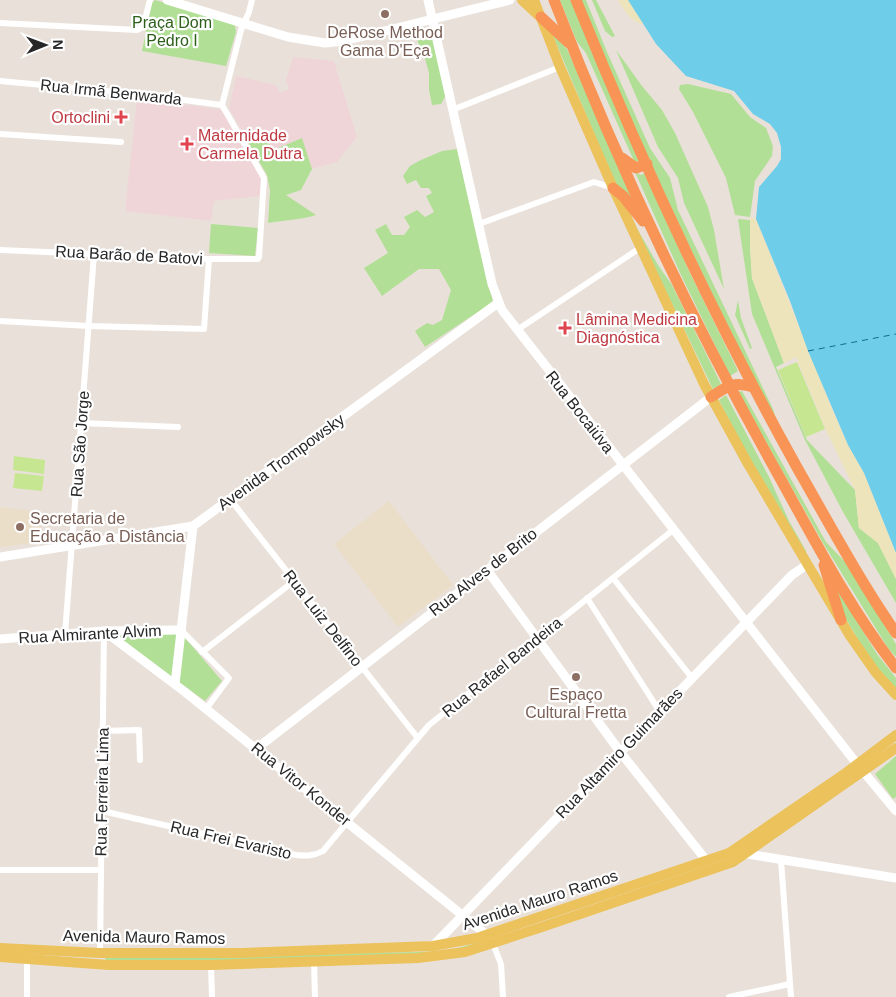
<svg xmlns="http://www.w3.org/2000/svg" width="896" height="997" viewBox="0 0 896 997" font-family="Helvetica,sans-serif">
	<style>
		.education { fill: #ebdec8 }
		.medical { fill: #f0d5d8 }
		.green { fill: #b2df96 }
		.sand { fill: #eee4bc }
		.pitch { fill: #c6e692 }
		.water { fill: #6ecee9 }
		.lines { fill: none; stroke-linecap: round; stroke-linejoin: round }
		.ferry { stroke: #126b90; stroke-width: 1; stroke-dasharray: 6 5; stroke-linecap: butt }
		.street { stroke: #fff; stroke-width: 6 }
		.secondary { stroke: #fff; stroke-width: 9 }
		.primary { stroke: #ebc25c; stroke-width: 10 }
		.highway { stroke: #f89455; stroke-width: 11 }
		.education-dot { fill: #8d6e63; stroke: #fff; stroke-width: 2 }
		.health-dot { fill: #e0444e; stroke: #fff; stroke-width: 2 }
		.labels { text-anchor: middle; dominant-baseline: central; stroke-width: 4.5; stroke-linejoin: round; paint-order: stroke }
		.park-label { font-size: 16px; fill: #2d601b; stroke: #fff }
		.education-label { font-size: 16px; fill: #785e54; stroke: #fff }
		.street-label { font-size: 16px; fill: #272727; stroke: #fff }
		.health-label { font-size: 16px; fill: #be3a42; stroke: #fff; text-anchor: start }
	</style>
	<rect width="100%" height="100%" fill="#e9e1d9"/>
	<g class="education">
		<polygon points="389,501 453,585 398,627 334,544"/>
		<polygon points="0,507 41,512 40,542 0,547"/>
	</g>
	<g class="medical">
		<polygon points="293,57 334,61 357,137 337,162 312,169 302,138 276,149 260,138 248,142 229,108 236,76 276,85 280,93 289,89 286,80"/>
		<polygon points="137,98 224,110 262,178 261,196 214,201 211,221 125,211"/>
	</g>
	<g class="green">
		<polygon points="155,0 231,22 235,26 236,32 226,66 142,51 152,3"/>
		<polygon points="560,0 571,0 640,161 634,161 586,53 577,42"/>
		<path d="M581,0h5l21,52 43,96 20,30 8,32 95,199 6,21c-70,-141 -139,-283 -198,-430z"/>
		<polygon points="592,0 596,0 615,36 612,37 605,31"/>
		<polygon points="416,31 430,33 433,40 446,95 441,104 432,105 429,90 429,73 424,55 417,40"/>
		<polygon points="551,31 567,49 635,202 616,185"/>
		<polygon points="616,50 642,86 662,110 675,133 708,207 714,230 724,289 684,203 678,178 658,147"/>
		<polygon points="688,84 731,94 750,117 766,128 773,146 772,156 755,181 750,217 735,215 726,178 693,112 679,89 680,85"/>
		<path d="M260,138l16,11 26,-11 10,31 -11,21 -15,5 30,20c-16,5 -31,5 -48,8l2,-33 -3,-15 -19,-33z"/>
		<polygon points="457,149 493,302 425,347 415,331 427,323 433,325 442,320 451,290 439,269 419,269 382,296 364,268 388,253 375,230 386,224 392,235 404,235 410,227 404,217 417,210 425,217 434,212 426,196 432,193 429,188 421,188 416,180 407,184 403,176 410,166 421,160 442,151"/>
		<polygon points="635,172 641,175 645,173 689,271 738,371 730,376 681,275"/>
		<polygon points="738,219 750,220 750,246 752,278 784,363 776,367 807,440 855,490 859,528 878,543 896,579 896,603 843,512 805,440 752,314"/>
		<polygon points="632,220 658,265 672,285 721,384 713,389"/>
		<polygon points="211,224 258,228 255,256 209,253"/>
		<polygon points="738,300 741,318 752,348 750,349 735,315"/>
		<polygon points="742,391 826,542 846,563 896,644 896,657 888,648 823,543 738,392"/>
		<polygon points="726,395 769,477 789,521 806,551 806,556 751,463 719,400"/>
		<polygon points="829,576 877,654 896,678 896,690 880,672 862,646 837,604"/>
		<polygon points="180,632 222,681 205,701 119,639 117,636 120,634"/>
		<polygon points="896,756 896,797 893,799 875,774"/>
		<polygon points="484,941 485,942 446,953 212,961 106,960 105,958 418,952 446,951"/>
	</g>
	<g class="sand">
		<path d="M618,0h10l17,24c-13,0 -21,-14 -27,-24z"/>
		<polygon points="750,217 756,219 834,414 848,445 864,473 896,553 896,579 878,543 859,528 855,490 826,430 796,357 784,363 752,278 750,246"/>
	</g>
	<g class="pitch">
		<polygon points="797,362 825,429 806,437 778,370"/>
		<polygon points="14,456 45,460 44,474 13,470"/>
		<polygon points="15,473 44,476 42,491 13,488"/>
	</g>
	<polygon class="water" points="628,0 896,0 896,553 864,473 848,445 808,351 790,301 756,219 759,187 777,166 781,159 781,147 777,133 770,124 753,114 734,91 686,76 656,44"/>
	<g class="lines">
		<polyline class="ferry" points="808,351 896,334"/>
		<g class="street">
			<polyline points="0,23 137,30 143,27 150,0"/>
			<polyline points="0,81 138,94 222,105"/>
			<polyline points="222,105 241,30 249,12 252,0"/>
			<polyline points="452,110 560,67"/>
			<polyline points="0,134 121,142"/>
			<polyline points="479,224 594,182 613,188"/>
			<polyline points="0,250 209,259 258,259 259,257 264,178 222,105"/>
			<polyline points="0,321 89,326 204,329 209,259"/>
			<polyline points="517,330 640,248"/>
			<polyline points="81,423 178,427"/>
			<polyline points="230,499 417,737"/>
			<polyline points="613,578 692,678"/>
			<polyline points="587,598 660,712"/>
			<polyline points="181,630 229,678 206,709"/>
			<polyline points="65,634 94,254"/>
			<polyline points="202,652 294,581"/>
			<polyline points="103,731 139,730 140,760"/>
			<path d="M102,811l194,44c10,1 18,1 27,-4l106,-126 244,-195"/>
			<polyline points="781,860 791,997"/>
			<polyline points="0,870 101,870"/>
			<polyline points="493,944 501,964 503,997"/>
			<polyline points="100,953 104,631"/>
			<polyline points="27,959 27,997"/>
			<polyline points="314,962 315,997"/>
			<polyline points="211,965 212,997"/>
			<polyline points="729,997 790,984"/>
		</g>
		<g class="secondary">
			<polyline points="167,0 288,37 325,43 344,41 510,0"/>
			<polyline points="428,0 492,284 502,310 857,764 896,811"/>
			<polyline points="0,557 193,526 498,303"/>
			<polyline points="487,570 621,753 706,860"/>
			<polyline points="104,631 185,692 487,935 490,940"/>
			<polyline points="0,639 104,631 181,630"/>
			<polyline points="175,684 193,526"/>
			<polyline points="256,749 711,397"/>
			<polyline points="741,853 896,878"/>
			<polyline points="433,946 792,575 808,564"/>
		</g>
		<g class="primary">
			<polyline points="522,0 538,15"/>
			<polyline points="534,0 560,67 613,188 704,384 748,464 850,636 876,673 896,695"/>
			<polyline points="0,948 100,953 242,953 433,946 477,938 729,853 847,772 896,735"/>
			<polyline points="0,957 109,965 211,965 418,958 465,952 542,927 733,862 896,748"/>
		</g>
		<g class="highway">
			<path d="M554,0c63,164 140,325 226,478 36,65 71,132 116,190"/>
			<path d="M576,0c65,161 138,319 223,471 31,54 61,110 97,162"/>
			<polyline points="541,17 569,43"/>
			<polyline points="622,158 636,168 647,164"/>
			<polyline points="613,188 623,196 643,221"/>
			<path d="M711,397c17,-11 21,-16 42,-10"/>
			<polyline points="824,565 841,620"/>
		</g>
	</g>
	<g class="education-dot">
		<circle cx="385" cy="14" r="5"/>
		<circle cx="20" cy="527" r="5"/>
		<circle cx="576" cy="677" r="5"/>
	</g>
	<g class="health-dot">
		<path d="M118.5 109.5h5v5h5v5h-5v5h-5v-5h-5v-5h5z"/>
		<path d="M184.5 136.5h5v5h5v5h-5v5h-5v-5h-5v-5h5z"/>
		<path d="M562.5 320.5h5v5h5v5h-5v5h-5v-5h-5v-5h5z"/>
	</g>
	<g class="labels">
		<g class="park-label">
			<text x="172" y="22">Praça Dom<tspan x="172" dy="18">Pedro I</tspan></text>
		</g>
		<g class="education-label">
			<text x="385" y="32">DeRose Method<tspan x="385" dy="18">Gama D'Eça</tspan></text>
			<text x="30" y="518" text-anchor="start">Secretaria de<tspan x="30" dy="18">Educação a Distância</tspan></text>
			<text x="576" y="694">Espaço<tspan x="576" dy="18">Cultural Fretta</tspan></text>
		</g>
		<g class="street-label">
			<text transform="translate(111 92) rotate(6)">Rua Irmã Benwarda</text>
			<text transform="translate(129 255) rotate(3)">Rua Barão de Batovi</text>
			<text transform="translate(580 412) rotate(52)">Rua Bocaiúva</text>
			<text transform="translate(80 444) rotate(-86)">Rua São Jorge</text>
			<text transform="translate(281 462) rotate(-36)">Avenida Trompowsky</text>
			<text transform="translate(483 572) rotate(-38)">Rua Alves de Brito</text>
			<text transform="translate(323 618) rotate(52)">Rua Luiz Delfino</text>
			<text transform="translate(90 634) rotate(-3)">Rua Almirante Alvim</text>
			<text transform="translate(502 667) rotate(-39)">Rua Rafael Bandeira</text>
			<text transform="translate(619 753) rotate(-46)">Rua Altamiro Guimarães</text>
			<text transform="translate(301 784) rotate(39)">Rua Vitor Konder</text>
			<text transform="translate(102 792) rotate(-89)">Rua Ferreira Lima</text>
			<text transform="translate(231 840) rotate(13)">Rua Frei Evaristo</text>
			<text transform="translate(540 900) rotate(-18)">Avenida Mauro Ramos</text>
			<text transform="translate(144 937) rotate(1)">Avenida Mauro Ramos</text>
		</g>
		<g class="health-label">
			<text x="110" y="117" text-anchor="end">Ortoclini</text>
			<text x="198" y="135">Maternidade<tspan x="198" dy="18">Carmela Dutra</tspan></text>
			<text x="576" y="319">Lâmina Medicina<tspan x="576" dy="18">Diagnóstica</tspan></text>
		</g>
	</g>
	<g transform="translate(45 45) rotate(89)" stroke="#ffffff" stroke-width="4" paint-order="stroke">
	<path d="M0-4L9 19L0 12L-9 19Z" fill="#272727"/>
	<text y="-8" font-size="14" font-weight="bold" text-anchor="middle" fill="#272727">N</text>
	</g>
</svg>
